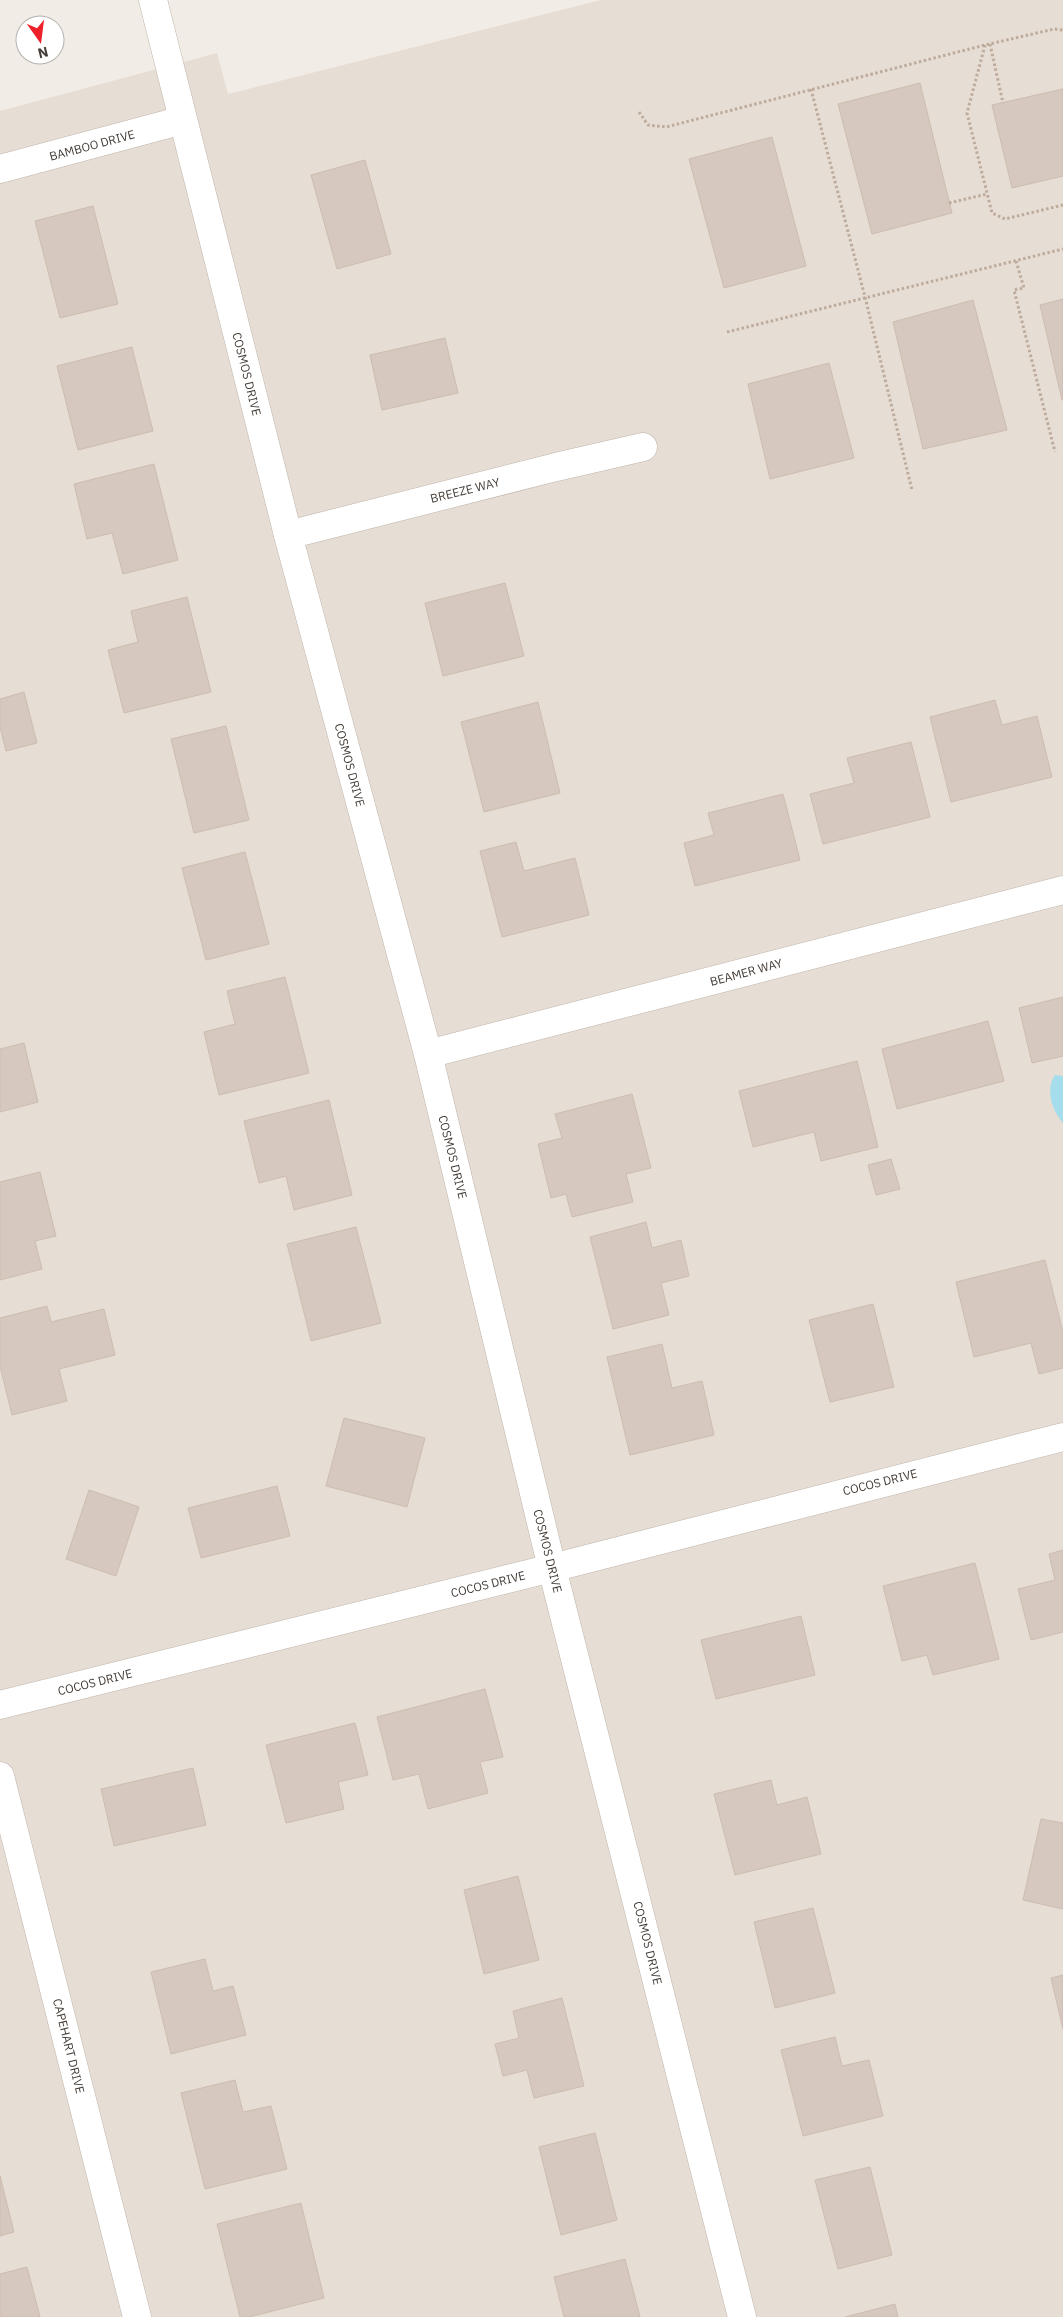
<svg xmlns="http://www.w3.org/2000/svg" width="1063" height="2317" viewBox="0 0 1063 2317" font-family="'IBM Plex Sans',sans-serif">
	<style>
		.residential { fill: #e6ddd4 }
		.water { fill: #a5ddec }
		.building { fill: #d6c8bf; stroke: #cdbcb0 }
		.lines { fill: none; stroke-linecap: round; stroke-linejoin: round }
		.minor-casing { stroke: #c0b5ac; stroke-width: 29 }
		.path { stroke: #beab9b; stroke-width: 3; stroke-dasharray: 2.5 2.5; stroke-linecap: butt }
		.minor { stroke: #fff; stroke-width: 28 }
		.labels { text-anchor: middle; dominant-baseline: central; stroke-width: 4; stroke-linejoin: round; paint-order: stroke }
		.street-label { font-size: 12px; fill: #443c36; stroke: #fff }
	</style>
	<rect width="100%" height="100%" fill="#f2ece6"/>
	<polygon class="residential" points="601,0 1063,0 1063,2317 0,2317 0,111 217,53 228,94"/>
	<path class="water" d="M1055,1075l8,1v47c-11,-12 -18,-34 -8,-48z"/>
	<g class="building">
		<polygon points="920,83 952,213 872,234 838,104"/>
		<polygon points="1063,89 1063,176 1012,188 992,105"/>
		<polygon points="772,137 806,266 724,288 689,159"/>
		<polygon points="365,160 391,254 337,269 311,175"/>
		<polygon points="93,206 118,304 60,318 35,221"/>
		<polygon points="1063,299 1063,400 1062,400 1040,305"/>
		<polygon points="973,300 1007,430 923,449 893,322"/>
		<polygon points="445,338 458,393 382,410 370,355"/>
		<polygon points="132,347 153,431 78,450 57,366"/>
		<polygon points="829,363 854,458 770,479 748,384"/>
		<polygon points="154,464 178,560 123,574 112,533 87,539 74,484"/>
		<polygon points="505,583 524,656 443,676 425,603"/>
		<polygon points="187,597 211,692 124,713 108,650 138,642 131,611"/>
		<polygon points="24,692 37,743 6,751 0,727 0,699"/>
		<polygon points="995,700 1002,725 1037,716 1052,777 951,802 930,717"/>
		<polygon points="538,702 560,793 484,812 461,722"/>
		<polygon points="226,726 249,820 194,833 171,739"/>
		<polygon points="911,742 930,817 823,844 810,794 854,783 847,758"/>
		<polygon points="783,794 800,860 695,886 684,843 714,835 708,813"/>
		<polygon points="516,842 524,871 575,858 589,915 502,937 480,851"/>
		<polygon points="245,852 269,944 206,960 182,868"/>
		<polygon points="285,977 309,1073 219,1095 204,1032 235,1024 227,991"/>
		<polygon points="1063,997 1063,1056 1032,1063 1019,1008"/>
		<polygon points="988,1021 1004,1081 897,1109 882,1049"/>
		<polygon points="24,1043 38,1102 0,1112 0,1049"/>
		<polygon points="857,1061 878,1147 821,1161 814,1132 753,1147 739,1091"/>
		<polygon points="632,1094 651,1168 626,1174 633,1202 572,1217 566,1194 551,1198 538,1144 562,1138 555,1114"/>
		<polygon points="329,1100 352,1195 294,1210 286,1176 259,1183 244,1121"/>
		<polygon points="891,1159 900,1189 876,1195 868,1165"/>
		<polygon points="40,1172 56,1236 35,1241 42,1269 0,1280 0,1182"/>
		<polygon points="646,1222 652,1248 681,1240 689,1276 661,1283 669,1315 613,1329 590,1237"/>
		<polygon points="356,1227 381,1323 311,1341 287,1244"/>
		<polygon points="1045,1260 1063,1332 1063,1368 1039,1374 1031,1343 974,1357 956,1282"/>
		<polygon points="873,1304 894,1387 830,1402 809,1320"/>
		<polygon points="47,1306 51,1322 104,1309 115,1355 59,1369 67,1401 12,1415 0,1366 0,1318"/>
		<polygon points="662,1344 672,1388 702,1381 714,1435 630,1455 607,1357"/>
		<polygon points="344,1418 425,1438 407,1507 326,1486"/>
		<polygon points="277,1486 290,1536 201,1558 188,1508"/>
		<polygon points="89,1490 139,1507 116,1576 66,1559"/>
		<polygon points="1063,1550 1063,1632 1031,1640 1018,1589 1055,1580 1049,1554"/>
		<polygon points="975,1563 999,1659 933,1675 927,1655 902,1661 883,1586"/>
		<polygon points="801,1616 815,1675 716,1699 701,1640"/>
		<polygon points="485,1689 503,1757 480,1762 488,1793 428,1809 419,1774 393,1780 377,1717"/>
		<polygon points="355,1723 368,1775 338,1782 344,1809 286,1823 266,1745"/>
		<polygon points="193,1768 206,1825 114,1846 101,1789"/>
		<polygon points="771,1780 777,1805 807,1797 821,1854 735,1875 714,1794"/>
		<polygon points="1041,1819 1063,1823 1063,1909 1023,1900"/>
		<polygon points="518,1876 539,1960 484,1974 464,1890"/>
		<polygon points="813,1908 835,1993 775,2008 754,1922"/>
		<polygon points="205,1959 213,1991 233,1986 246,2035 171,2054 151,1972"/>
		<polygon points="1063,1975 1063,2029 1051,1978"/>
		<polygon points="562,1998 584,2086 534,2098 527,2070 503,2076 495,2044 519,2038 513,2011"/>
		<polygon points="835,2037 842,2066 869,2060 883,2116 803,2136 781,2050"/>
		<polygon points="235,2080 243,2112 271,2106 287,2169 205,2189 181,2093"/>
		<polygon points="595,2133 617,2220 561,2235 539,2147"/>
		<polygon points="870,2167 892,2255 838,2269 815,2180"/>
		<polygon points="0,2176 14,2232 0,2236"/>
		<polygon points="301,2203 324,2298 249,2317 240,2317 217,2224"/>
		<polygon points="625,2259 640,2317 564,2317 554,2277"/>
		<polygon points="27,2267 40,2317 0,2317 0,2274"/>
		<polygon points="895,2304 898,2317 845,2317"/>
	</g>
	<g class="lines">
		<defs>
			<g id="minor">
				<polyline points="153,0 288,535 428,1054 552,1568 742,2317"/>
				<polyline points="0,169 183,120"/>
				<polyline points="288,535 556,467 643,447"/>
				<polyline points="428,1054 1063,890"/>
				<polyline points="0,1705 552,1568 1063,1437"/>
				<polyline points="0,1776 137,2317"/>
			</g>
		</defs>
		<use href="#minor" class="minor-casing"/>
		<g class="path">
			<polyline points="990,44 1003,103"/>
			<polyline points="985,45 967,113 992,213 1005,219 1063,205"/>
			<polyline points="811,89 865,297 912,490"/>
			<polyline points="639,112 648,125 666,127 985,45 1054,29 1063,30"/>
			<polyline points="949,203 987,194"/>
			<polyline points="1016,261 1024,288 1014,290 1055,452"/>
			<polyline points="727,332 1063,249"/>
		</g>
		<use href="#minor" class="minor"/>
	</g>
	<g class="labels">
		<g class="street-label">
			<text transform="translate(92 145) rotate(-15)">BAMBOO DRIVE</text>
			<text transform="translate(247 374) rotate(76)">COSMOS DRIVE</text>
			<text transform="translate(465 490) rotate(-14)">BREEZE WAY</text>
			<text transform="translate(350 765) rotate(75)">COSMOS DRIVE</text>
			<text transform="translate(746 972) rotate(-15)">BEAMER WAY</text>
			<text transform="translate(453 1157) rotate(76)">COSMOS DRIVE</text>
			<text transform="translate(880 1482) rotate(-14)">COCOS DRIVE</text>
			<text transform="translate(548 1551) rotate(76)">COSMOS DRIVE</text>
			<text transform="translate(488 1584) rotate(-14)">COCOS DRIVE</text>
			<text transform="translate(95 1682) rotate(-14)">COCOS DRIVE</text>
			<text transform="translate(648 1943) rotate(76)">COSMOS DRIVE</text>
			<text transform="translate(69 2046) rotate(76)">CAPEHART DRIVE</text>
		</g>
	</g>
	<g transform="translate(40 40) rotate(166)"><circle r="24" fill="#ffffff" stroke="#b4b1af"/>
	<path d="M0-4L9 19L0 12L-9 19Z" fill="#ee212b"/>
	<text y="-8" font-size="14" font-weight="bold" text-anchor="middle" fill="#443c36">N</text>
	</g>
</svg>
